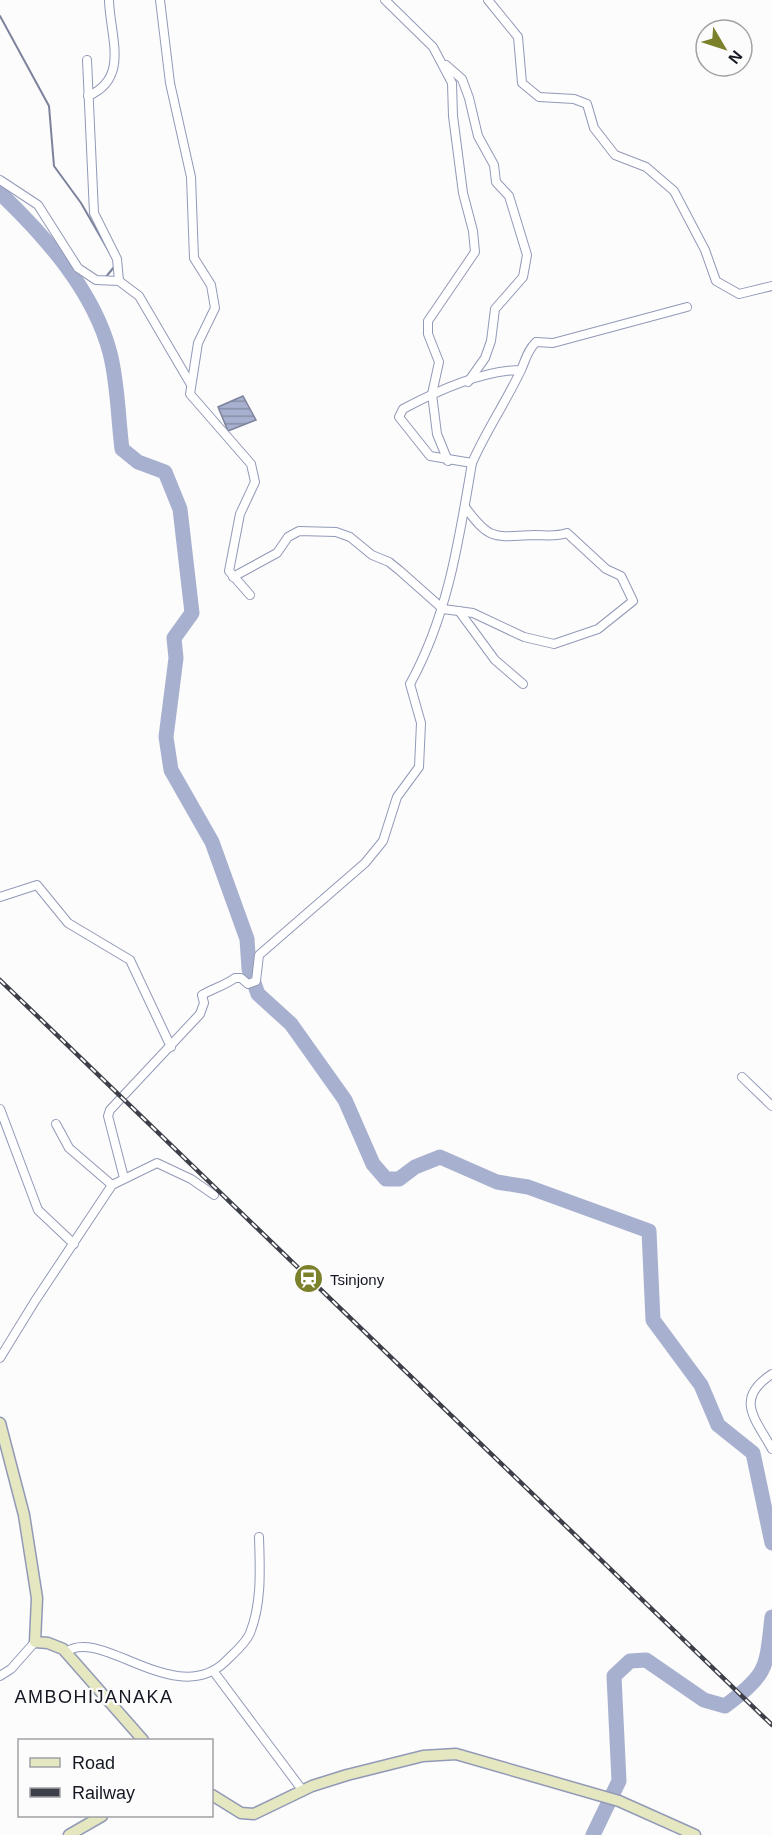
<svg xmlns="http://www.w3.org/2000/svg" width="772" height="1835" viewBox="0 0 772 1835" font-family="Arial,sans-serif">
	<style>
		.water { fill: url(#water-rules); stroke: #7c829b; stroke-width: 1.5 }
		.lines { fill: none; stroke-linecap: round; stroke-linejoin: round }
		.stream { stroke: #7c829b; stroke-width: 2 }
		.river { stroke: #a8b0cf; stroke-width: 15 }
		.street-casing { stroke: #9299b7; stroke-width: 10 }
		.secondary-casing { stroke: #9299b7; stroke-width: 13 }
		.street { stroke: #fff; stroke-width: 8 }
		.secondary { stroke: #e5e7c0; stroke-width: 10 }
		.rail-casing { stroke: #3d4049; stroke-width: 4.5 }
		.rail { stroke: #fcfcfc; stroke-width: 2; stroke-dasharray: 7; stroke-linecap: butt }
		.labels { text-anchor: middle; dominant-baseline: central; stroke-width: 4.5; stroke-linejoin: round; paint-order: stroke }
		.poi-label { font-size: 15px; fill: #151823; stroke: #fcfcfc; text-anchor: start }
		.quarter-label { font-size: 18px; letter-spacing: 1.5px; fill: #151823; stroke: #fcfcfc }
	</style>
	<defs>
		<pattern id="water-rules" width="6" height="5" patternUnits="userSpaceOnUse" patternTransform="scale(1.5)"><rect width="6" height="5" fill="#a8b0cf"/><path d="M0 2.5h6" fill="none" stroke="#888ea8"/></pattern>
	</defs>
	<rect width="100%" height="100%" fill="#fcfcfc"/>
	<polygon class="water" points="243,396 256,420 228,431 218,407"/>
	<g class="lines">
		<g class="stream">
			<polyline points="0,16 49,106 54,166 81,203 115,262"/>
			<polyline points="105,278 114,267"/>
		</g>
		<g class="river">
			<path d="M0,193c45,43 94,98 110,160 8,31 8,65 12,96l16,13 27,10 15,37 12,104 -18,25 2,20 -10,79 5,33 41,72 35,97 2,30 9,25 33,30 54,76 28,64 13,15h13l16,-12 25,-10 57,25 31,5 121,44 4,89 48,65 17,40 35,28 19,90"/>
			<path d="M593,1835l26,-54 -5,-105 16,-15 16,-1 58,40 21,6c44,-33 41,-38 47,-89"/>
		</g>
		<defs>
			<g id="street">
				<polyline points="160,0 170,83 191,177 194,258 211,285 215,308 198,343 190,394 251,464 255,482 240,514 229,571 250,595"/>
				<polyline points="385,0 433,47 452,83 453,116 463,193 473,231 475,252 428,321 428,334 439,362 432,394 437,434 448,461"/>
				<polyline points="488,0 518,37 522,83 539,97 574,99 587,104 594,128 615,155 646,167 674,191 705,250 716,281 739,294 772,286"/>
				<polyline points="87,60 94,213 117,259 119,281"/>
				<polyline points="446,65 462,79 469,98 478,136 494,165 496,182 509,196 527,255 523,277 495,309 491,341 485,358 468,382"/>
				<path d="M88,96c42,-18 22,-59 21,-96"/>
				<polyline points="0,180 38,205 78,268 96,280 119,281 139,296 190,383"/>
				<path d="M521,370c-37,0 -86,22 -118,39l-4,8 31,39 42,7c14,-32 34,-61 49,-93 5,-11 6,-19 15,-28l17,1 134,-36"/>
				<path d="M233,577l44,-24 11,-16 11,-6 37,1 14,5 22,18 17,7 10,8 44,39 30,4 51,24 30,7 44,-15 35,-28 -12,-25 -15,-7 -39,-36c-12,4 -21,2 -33,2 -40,2 -44,6 -69,-28"/>
				<polyline points="459,611 495,660 523,684"/>
				<polyline points="0,897 37,885 68,923 130,960 171,1047"/>
				<polyline points="742,1077 772,1106"/>
				<polyline points="0,1109 38,1210 74,1244"/>
				<polyline points="56,1124 69,1148 112,1185"/>
				<path d="M124,1178l-16,-62 2,-6 90,-96 4,-11 -2,-8c12,-7 22,-9 33,-17h6l7,6 8,-3 3,-26 106,-92 18,-22 14,-44 22,-30 2,-44 -11,-39c38,-69 49,-144 62,-221"/>
				<polyline points="0,1358 35,1301 112,1185 157,1163 191,1179 214,1195"/>
				<path d="M772,1374c-38,25 -17,44 0,75"/>
				<path d="M66,1652c35,-26 110,58 160,9 8,-8 20,-18 24,-28 12,-30 10,-64 9,-96"/>
				<polyline points="214,1672 303,1791"/>
				<polyline points="0,1676 11,1669 35,1642"/>
			</g>
			<g id="secondary">
				<polyline points="0,1423 24,1515 37,1598 35,1642 48,1643 63,1649 143,1740"/>
				<polyline points="212,1795 241,1813 254,1814 312,1786 347,1775 423,1756 456,1754 619,1801 695,1835"/>
				<polyline points="69,1835 102,1816"/>
			</g>
		</defs>
		<use href="#street" class="street-casing"/>
		<use href="#secondary" class="secondary-casing"/>
		<use href="#street" class="street"/>
		<use href="#secondary" class="secondary"/>
		<defs>
			<polyline id="rail" points="0,980 772,1725"/>
		</defs>
		<use href="#rail" class="rail-casing"/>
		<use href="#rail" class="rail"/>
	</g>
	<defs>
		<symbol id="station-disc" viewBox="-11 -11 22 22"><circle r="9.5" fill="#7b802b" stroke="#fcfcfc"/><path d="M-3-6H3Q5-6 5-4V2Q5 4 3 4L4.5 6H3L1.5 4h-3L-3 6H-4.5L-3 4Q-5 4-5 2V-4Q-5-6-3-6ZM-3.5-4v3h7v-3ZM-3.5 1v1.5H-2V1ZM2 1v1.5H3.5V1Z" fill="#fff"/></symbol>
	</defs>
	<g fill-rule="evenodd">
		<use href="#station-disc" x="292" y="1262" width="33" height="33"/>
	</g>
	<g class="labels">
		<g class="poi-label">
			<text x="330" y="1279">Tsinjony</text>
		</g>
		<g class="quarter-label">
			<text x="94" y="1697">AMBOHIJANAKA</text>
		</g>
	</g>
	<rect x="18" y="1739" width="195" height="78" fill="#fcfcfc" stroke="#a0a1a5" stroke-width="1.5"/>
	<rect x="30" y="1758" width="30" height="9" fill="#e5e7c0" stroke="#a0a1a5" stroke-width="1.5"/>
	<text x="72" y="1769" font-size="18" fill="#151823">Road</text>
	<rect x="30" y="1788" width="30" height="9" fill="#3d4049" stroke="#a0a1a5" stroke-width="1.5"/>
	<text x="72" y="1799" font-size="18" fill="#151823">Railway</text>
	<g transform="translate(724 48) rotate(129)"><circle r="28" fill="#fcfcfc" stroke="#a0a1a5" stroke-width="1.5"/>
	<path d="M0-4.5L10 22L0 15L-10 22Z" fill="#7b802b"/>
	<text y="-9" font-size="16" font-weight="bold" text-anchor="middle" fill="#151823">N</text>
	</g>
</svg>
